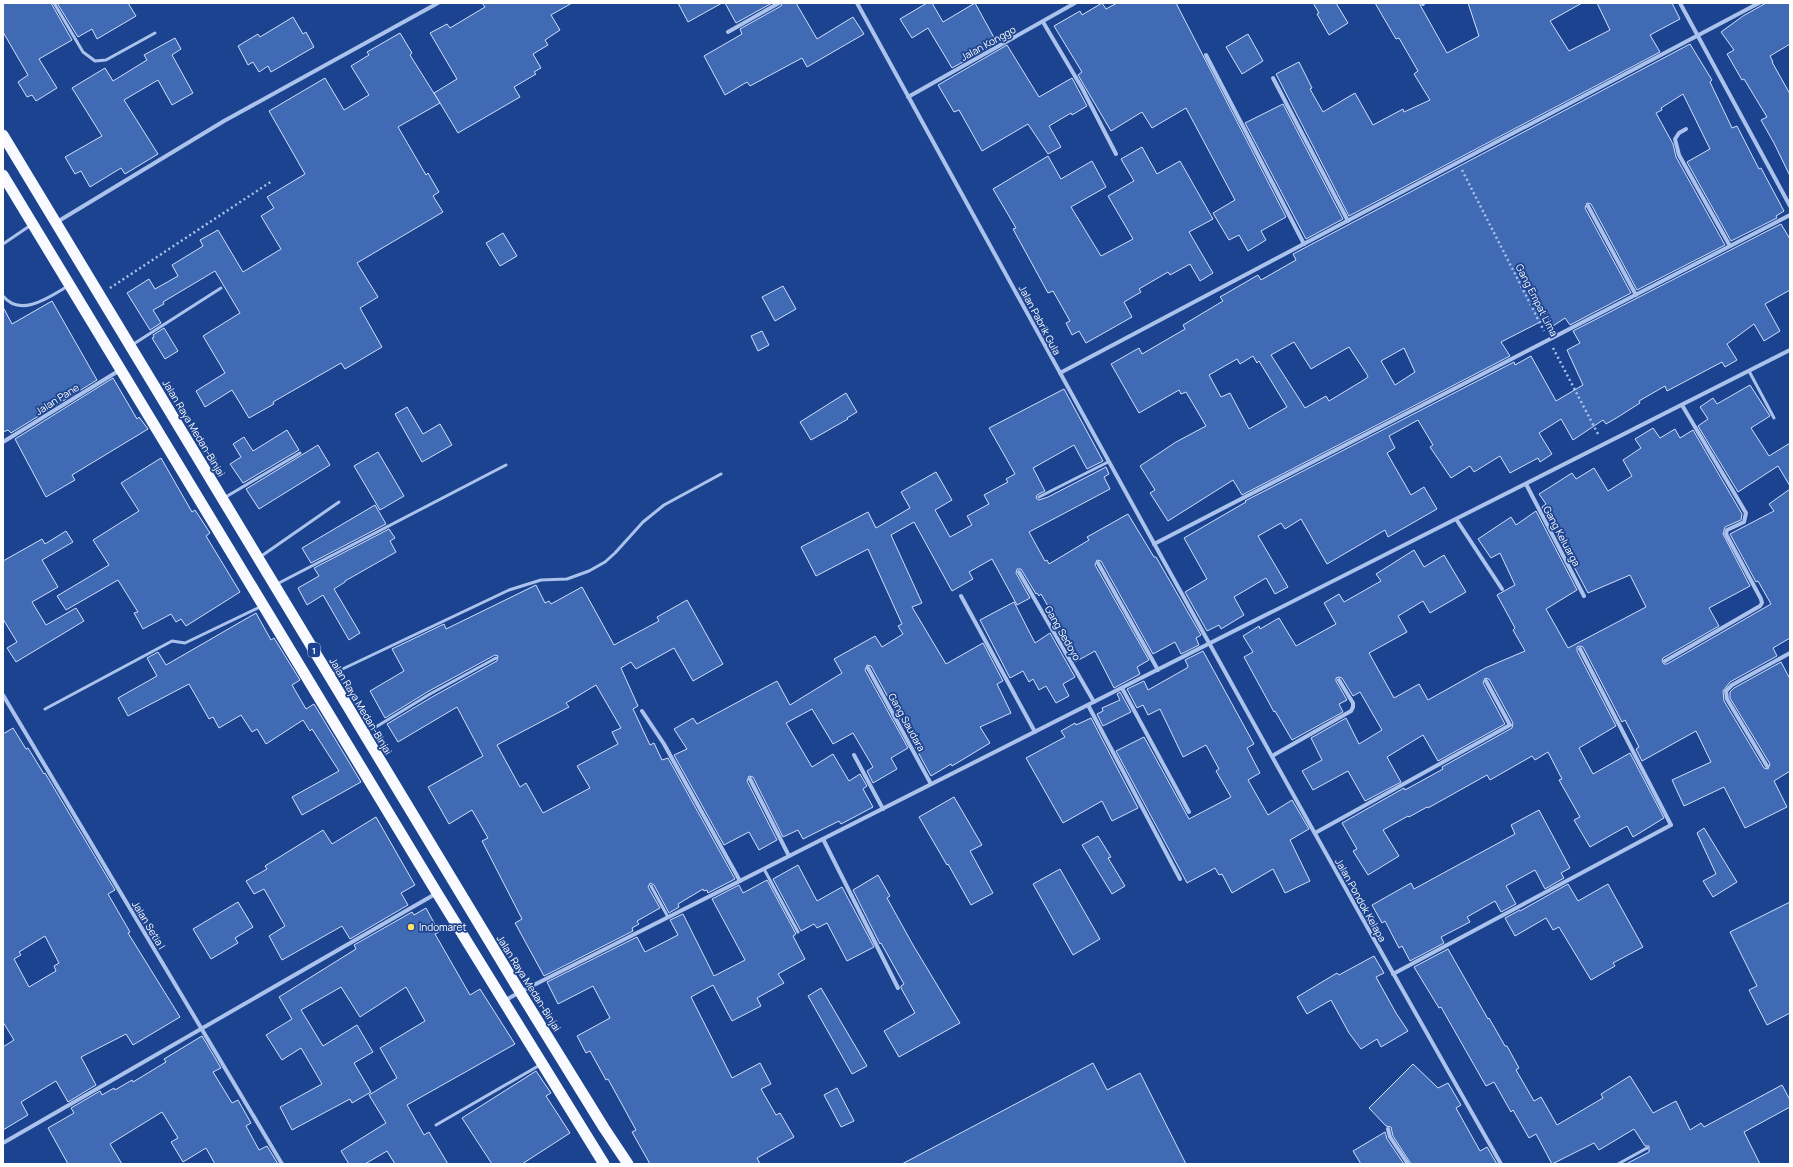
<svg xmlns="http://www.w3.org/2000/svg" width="1793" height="1167" viewBox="0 0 1793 1167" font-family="Manrope,sans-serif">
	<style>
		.building { fill: #416ab4; stroke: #d0dffa; fill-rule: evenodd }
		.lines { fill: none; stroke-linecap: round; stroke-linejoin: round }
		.path { stroke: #abc2ed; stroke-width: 2.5; stroke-dasharray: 2 3; stroke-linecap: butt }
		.service { stroke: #abc2ed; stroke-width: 3 }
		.minor { stroke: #abc2ed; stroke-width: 4 }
		.trunk { stroke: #f8faff; stroke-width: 11 }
		.poi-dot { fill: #fde169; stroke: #1c438f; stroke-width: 1.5 }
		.labels { text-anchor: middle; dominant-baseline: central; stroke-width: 3.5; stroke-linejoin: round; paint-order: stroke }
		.shield { fill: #1c438f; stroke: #bbc7dd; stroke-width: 1 }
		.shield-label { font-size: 9px; font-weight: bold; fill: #fff }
		.street-label { font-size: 10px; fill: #fff; stroke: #1c438f }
		.poi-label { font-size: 10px; fill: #fff; stroke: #1c438f; text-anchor: start }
	</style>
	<rect width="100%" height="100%" fill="#1c438f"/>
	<g class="building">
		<polygon points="3,3 51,3 72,40 39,59 57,88 36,101 32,95 27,97 18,82 28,75 3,32"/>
		<polygon points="57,3 128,3 136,16 97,39 92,29 78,37"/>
		<polygon points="482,3 572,3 551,15 560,30 545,40 548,45 533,54 541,68 534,72 536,74 514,87 520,97 458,133 434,93 457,79 430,33 447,24 450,28 485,7"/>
		<polygon points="678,3 722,3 688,22"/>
		<polygon points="725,3 772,3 736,23"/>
		<polygon points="782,3 796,3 817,39 853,17 864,34 807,67 802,58 750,86 747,82 725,95 704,56 742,34 740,29 781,6"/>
		<polygon points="927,3 932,3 943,22 975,3 997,43 952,68 928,28 912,38 900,19"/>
		<polygon points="1102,3 1106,9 1117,3 1176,3 1286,217 1261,231 1266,240 1248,251 1239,235 1229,240 1213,213 1235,200 1186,108 1152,128 1142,112 1111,131 1078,75 1082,72 1054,26 1080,11 1082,15"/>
		<polygon points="1313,3 1336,3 1348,23 1329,35 1317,14 1319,13"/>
		<polygon points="1375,3 1419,3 1447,53 1479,36 1468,3 1582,3 1550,21 1569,51 1610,30 1597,3 1672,3 1680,19 1650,35 1660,52 1349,216 1276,74 1299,62 1312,88 1310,89 1323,112 1355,93 1373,125 1403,109 1404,112 1430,100 1414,74 1418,71 1399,38 1396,39"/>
		<polygon points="1766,3 1790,3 1790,44 1770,56 1773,62 1772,62 1790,94 1790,176 1774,143 1761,120 1767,117 1744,79 1742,80 1727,54 1734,50 1721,32 1743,16"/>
		<polygon points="293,17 303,34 306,32 314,47 271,72 268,66 259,72 253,62 248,65 238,46 258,34 260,37"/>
		<polygon points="400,33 412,53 410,55 440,103 398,127 426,175 428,173 439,192 433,196 443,212 357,263 378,297 360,308 382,347 345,369 341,363 273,402 274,404 249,418 232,390 205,407 196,391 225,373 203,336 240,313 215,271 163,302 164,304 153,310 161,323 150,330 127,293 149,279 155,289 178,276 172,265 203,246 200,240 218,230 243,272 281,249 261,216 274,208 267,197 305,174 269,111 325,78 344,110 369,95 351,66 369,55 367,52"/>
		<polygon points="1248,34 1263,61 1242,74 1226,47"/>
		<polygon points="175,38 181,49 172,55 193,93 172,105 158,80 124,100 158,154 125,174 121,168 90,187 81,171 75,174 65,157 102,136 72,88 105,68 113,81 147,60 144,55"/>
		<path d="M1690,44l22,36 -2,2 22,46 5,-2 22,43 2,-1 23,43 -8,5 1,2 -46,23 -44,-79 23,-13 -27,-55 -22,14 1,2 -6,3 17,31 3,13 49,88 -88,45 -46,-86 -4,-1 -2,5 46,85 -61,32 -5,-7 -12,8 -5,-8 -47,24 9,14 -268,139 -9,-15 -65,41 -18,-28 5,-3 -15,-24 36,-24 30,-16 -20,-34 -5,2 -2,-4 -40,23 -28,-49 28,-16 3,6 43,-25 -2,-4 40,-24 -3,-4 38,-22 3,5 35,-20 -3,-6 2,-1zM1294,342l17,27 38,-22 19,29 -1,2 -38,23 -3,-5 -21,12 -34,-53zM1404,348l11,24 -20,13 -14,-24zM1253,356l4,7 2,-2 28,46 -38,22 -19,-36 -9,4 -12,-22 28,-16 3,5z"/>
		<polygon points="1007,45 1039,97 1072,78 1087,106 1072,115 1071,113 1049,126 1061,147 1048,154 1028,124 982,151 959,110 954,112 938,85"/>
		<polygon points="1283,104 1343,219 1306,239 1245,123"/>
		<polygon points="1142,147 1157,174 1180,161 1213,219 1189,232 1213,273 1200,281 1190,264 1170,275 1168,272 1139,289 1141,292 1124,302 1132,317 1086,343 1079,331 1072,335 1066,323 1070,321 1053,291 1048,293 1013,229 1016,228 993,189 1048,156 1061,179 1092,161 1106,187 1071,207 1101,256 1133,239 1108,196 1134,181 1121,159"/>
		<polygon points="1781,224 1790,239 1790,290 1765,304 1780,331 1764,341 1754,324 1727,344 1737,360 1725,367 1722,362 1667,391 1665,386 1639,401 1640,403 1618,417 1606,424 1603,420 1573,440 1561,419 1539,433 1552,454 1540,462 1538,458 1510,473 1500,456 1474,472 1470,466 1451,478 1430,447 1433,445 1418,420 1389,436 1395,448 1387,453 1411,495 1424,487 1437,509 1388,537 1385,530 1327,564 1301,519 1285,529 1281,523 1258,536 1288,587 1275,594 1266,578 1234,597 1244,615 1221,629 1219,625 1207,631 1185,592 1207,579 1184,538 1246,502 1245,501 1514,362 1515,365 1531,356 1556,401 1583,385 1567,350 1580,343 1573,331"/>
		<polygon points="503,233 517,256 500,266 486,243"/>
		<polygon points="783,286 796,309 775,321 762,297"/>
		<polygon points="52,301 97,380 11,433 8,430 3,432 3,307 12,324"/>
		<polygon points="164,328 178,351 165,359 152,338 154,337 153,335"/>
		<polygon points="762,331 769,345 758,351 751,336"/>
		<polygon points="113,378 137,419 139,417 148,429 72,475 75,480 46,497 15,439"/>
		<polygon points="1750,385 1770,416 1751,428 1769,456 1790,443 1790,486 1778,466 1738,492 1698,426 1708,419 1700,407 1713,398 1717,404"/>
		<polygon points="1064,389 1103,461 1087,469 1074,445 1033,468 1045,491 1037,495 1036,498 1039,500 1048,497 1106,467 1109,474 1104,477 1110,489 1029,532 1045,561 1047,560 1049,564 1089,540 1087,537 1128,514 1154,557 1156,557 1201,635 1196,638 1199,645 1181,654 1175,642 1153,654 1101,561 1097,560 1095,565 1149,660 1137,667 1140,674 1114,688 1095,651 1075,662 1056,629 1060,627 1041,594 1039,596 1037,593 1036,594 1021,569 1017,569 1016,573 1030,598 1017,605 992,559 969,572 973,579 952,591 914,522 891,535 922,603 912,607 946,664 983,643 1003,681 997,684 1011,713 980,727 990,743 952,766 951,764 931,776 871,666 867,665 865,670 908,748 891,758 897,769 873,783 867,771 873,767 853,733 833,744 812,709 786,723 812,767 833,754 849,781 860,774 867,786 863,789 873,807 841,824 839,821 803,839 798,830 783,837 753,777 749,776 747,781 777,840 759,850 749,832 724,845 674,755 687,749 674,729 693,718 697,724 777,681 790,705 842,673 834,659 875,636 882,647 903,634 898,626 902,624 868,549 816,576 801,547 868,512 876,528 910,508 901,492 936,472 952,500 935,510 950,537 972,525 967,516 989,504 984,495 1008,482 1006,479 1015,474 989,428"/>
		<polygon points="846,393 857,412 847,418 848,419 811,440 800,422"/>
		<polygon points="407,407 423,434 440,424 452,445 422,462 395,414"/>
		<polygon points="1653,428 1660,438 1675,429 1680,438 1693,430 1742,514 1741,520 1725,527 1723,534 1750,586 1709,608 1719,626 1663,658 1662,661 1664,664 1667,664 1771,604 1758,581 1756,582 1730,534 1774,511 1769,504 1790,489 1790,638 1773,648 1777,656 1730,682 1723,691 1724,701 1764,768 1768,769 1770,764 1730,698 1730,692 1734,688 1781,662 1790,679 1790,771 1774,781 1787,807 1745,828 1724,787 1684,806 1672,780 1711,762 1696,731 1642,761 1636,749 1639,747 1625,720 1622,722 1583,647 1580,646 1577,647 1577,651 1616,726 1579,748 1593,774 1630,753 1664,818 1633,837 1627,826 1590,847 1574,820 1580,817 1559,780 1562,779 1548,752 1535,760 1532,756 1490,780 1487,775 1428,808 1427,807 1409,817 1408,816 1383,830 1399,856 1368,875 1353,851 1357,849 1342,823 1404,788 1405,790 1443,769 1442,767 1512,728 1513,723 1489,679 1485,678 1483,683 1505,724 1438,761 1423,735 1387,757 1401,782 1365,801 1348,771 1313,790 1302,771 1322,760 1311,738 1346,718 1359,744 1382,730 1360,692 1353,696 1342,678 1339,677 1336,678 1336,681 1347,700 1339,704 1343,712 1292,740 1275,711 1274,712 1244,657 1253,652 1243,636 1259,626 1260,629 1279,618 1296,646 1336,624 1324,603 1339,594 1344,602 1381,581 1376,574 1414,550 1424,567 1444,555 1466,592 1430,613 1423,601 1398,616 1407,632 1369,653 1394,698 1419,684 1428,700 1485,668 1525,651 1513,630 1515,628 1497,595 1515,585 1500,553 1491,558 1478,539 1511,517 1516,525 1536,511 1577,590 1546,609 1568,648 1572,646 1646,607 1630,575 1588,593 1542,507 1546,504 1539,494 1572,473 1576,479 1594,468 1608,491 1632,476 1623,460 1641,448 1635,439"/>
		<polygon points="287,430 299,450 243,483 230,464 241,457 233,444 244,437 253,451"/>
		<polygon points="318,445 330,465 259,509 246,489"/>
		<polygon points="378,452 404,496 380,510 354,466"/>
		<polygon points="161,458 192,512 195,510 210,533 206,536 240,592 186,626 181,619 176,622 171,614 143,629 134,613 138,612 118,580 66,610 57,596 109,565 93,540 139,511 121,483"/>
		<polygon points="375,505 386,524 311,563 302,548"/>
		<polygon points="389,529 395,538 390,541 396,552 345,581 345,582 334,589 360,633 349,640 323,595 307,605 298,588 319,576 314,568"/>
		<polygon points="66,531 73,542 42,560 58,587 32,602 46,625 76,608 84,621 16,662 7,648 17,642 3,619 3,561 42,539 45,544"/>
		<path d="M536,585l9,18 4,-2 2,3 31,-17 32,58 45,-24 -2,-4 30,-17 36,64 -30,17 -19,-33 -38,21 -5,-7 -10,6 17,38 -5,3 17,36 4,-2 8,17 6,-2 67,121 -27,14 -1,-3 -3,1 -1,-2 -25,15 1,3 -10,6 -15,-28 -4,-2 -2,4 12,21 -23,13 2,3 -7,4 1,3 -89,45 -29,-53 7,-4 -40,-78 6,-3 -16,-28 -23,14 -21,-37 55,-31 -26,-49 -59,35 -11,-18 45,-27 65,-36 1,-5 -3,-1 -66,36 -44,27 -15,-27 34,-20 -12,-22 52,-25 2,5zM596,685l25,43 -9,4 6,12 -41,22 13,22 -47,25 -17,-30 -6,4 -23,-42 72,-38 -3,-4z"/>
		<polygon points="1014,602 1035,643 1050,633 1075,677 1063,684 1069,696 1056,703 1046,686 1039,690 1033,679 1029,682 1023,671 1010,678 980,620"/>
		<polygon points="256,613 271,640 274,638 300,680 292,685 306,709 314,704 361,782 302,815 292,797 339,771 312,729 310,731 303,720 266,744 257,729 252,732 241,715 219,728 213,717 209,719 189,684 128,716 118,698 157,676 147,658 158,652 166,665"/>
		<polygon points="1203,651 1254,744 1247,748 1260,773 1248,780 1268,815 1292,800 1309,829 1290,840 1310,881 1285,893 1273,869 1232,893 1222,874 1219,875 1215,868 1187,883 1116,751 1144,737 1189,819 1231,797 1216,771 1219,769 1206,745 1183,757 1160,709 1148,715 1143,705 1137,708 1127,689 1144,681 1148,690 1187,668 1188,666 1185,660"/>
		<polygon points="1120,692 1131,712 1103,726 1097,714 1103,711 1102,708 1120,700 1117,694"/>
		<polygon points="1091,718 1138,808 1112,821 1102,801 1063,823 1026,758 1065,737 1061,731 1075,723 1076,725"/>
		<path d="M13,728l13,21 2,-1 16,26 1,-1 70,117 -7,4 22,38 -2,1 52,84 -47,28 -7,-11 -45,23 15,28 -28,17 -12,-21 -35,21 7,13 -25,15v-83l11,-7 -11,-18v-288zM45,936l14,27 -5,3 2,5 -27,16 -15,-28 7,-4 -2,-3z"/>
		<polygon points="954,797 982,845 970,851 993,893 971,905 948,864 947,865 919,817"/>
		<polygon points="1539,810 1570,868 1561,873 1564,878 1545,889 1535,870 1506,886 1516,904 1501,912 1495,901 1467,917 1470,922 1441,937 1444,943 1410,961 1402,946 1399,948 1385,921 1382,923 1372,905 1411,883 1414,889 1515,834 1511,825"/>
		<polygon points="376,817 415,885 401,893 408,905 350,939 342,926 282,960 269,936 285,926 264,889 254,894 246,881 267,869 265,866 323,830 332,844"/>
		<polygon points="1704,828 1737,882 1713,897 1703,881 1716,874 1697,833"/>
		<polygon points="1098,836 1111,857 1108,858 1125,886 1112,894 1082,845"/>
		<polygon points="798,865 817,901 842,887 874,947 847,961 827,923 817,928 814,924 801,931 773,879"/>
		<polygon points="1060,869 1100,939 1073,955 1033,884"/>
		<polygon points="878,875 890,896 887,898 913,945 960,1023 899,1057 884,1031 915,1013 901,988 901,986 904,984 881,943 880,944 853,890"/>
		<polygon points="767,880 796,934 793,936 805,959 778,974 784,983 757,998 761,1006 732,1021 713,985 691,997 732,1078 760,1063 771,1084 761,1089 776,1115 780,1113 794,1137 757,1158 760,1164 650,1164 632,1132 636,1130 608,1079 606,1080 590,1051 586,1053 577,1036 610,1018 593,986 558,1004 547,982 637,937 645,952 678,935 670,920 683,914 714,976 745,960 712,899 739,885 743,893"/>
		<polygon points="1568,884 1578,901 1608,884 1643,947 1613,963 1615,966 1591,980 1559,927 1553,930 1546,918 1515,936 1505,918 1520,910 1520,911"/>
		<polygon points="238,902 253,927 235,938 238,943 211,959 193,929"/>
		<polygon points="1790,902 1790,1013 1767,1025 1749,990 1757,986 1730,932"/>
		<polygon points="426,908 439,932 435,934 470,995 480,989 515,1044 407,1105 424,1135 429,1132 448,1164 395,1164 387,1151 365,1164 349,1164 341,1151 386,1123 369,1095 397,1078 380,1048 425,1021 406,987 360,1017 341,987 301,1010 323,1046 357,1025 373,1052 354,1063 371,1092 352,1103 350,1099 292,1130 280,1107 322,1084 301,1048 282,1060 266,1035 292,1019 279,997 356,949 354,945 412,912 414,915"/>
		<polygon points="1448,949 1488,1019 1489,1018 1505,1046 1507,1046 1519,1068 1516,1070 1534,1101 1541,1097 1557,1125 1603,1098 1601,1094 1630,1076 1653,1113 1676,1101 1690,1130 1701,1123 1704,1127 1782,1085 1790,1100 1790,1107 1744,1132 1760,1164 1626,1164 1649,1152 1649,1146 1645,1146 1634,1129 1599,1150 1594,1143 1552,1164 1536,1134 1529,1138 1513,1110 1511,1112 1494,1082 1486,1086 1441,1007 1439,1008 1414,967"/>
		<polygon points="1374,956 1384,973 1376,977 1396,1013 1408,1031 1381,1047 1377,1039 1361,1049 1349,1033 1331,1000 1307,1014 1297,997 1337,973 1339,975"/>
		<polygon points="821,988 867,1066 852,1074 808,996"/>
		<polygon points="202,1036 221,1068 213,1072 232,1103 238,1100 251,1123 246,1126 259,1150 267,1146 278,1164 215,1164 206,1148 183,1162 171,1142 178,1138 162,1112 110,1144 122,1164 68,1164 48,1128 74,1113 71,1108 100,1091 102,1095 114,1088 115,1090 132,1080 133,1082 166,1062 164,1059"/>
		<polygon points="1093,1063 1107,1090 1140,1073 1186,1164 902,1164"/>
		<polygon points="1413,1064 1438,1088 1448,1083 1461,1105 1456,1108 1480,1151 1487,1147 1497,1164 1411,1164 1393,1136 1391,1127 1386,1126 1369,1108"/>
		<polygon points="536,1071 551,1093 546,1096 570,1133 522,1164 492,1164 462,1118"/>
		<polygon points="837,1088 854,1121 841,1127 824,1095"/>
		<polygon points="1385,1132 1387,1139 1404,1164 1361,1164 1353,1151"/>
	</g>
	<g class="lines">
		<g class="path">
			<polyline points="1462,170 1544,331"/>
			<polyline points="110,288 272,181"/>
			<polyline points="1553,348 1599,436"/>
		</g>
		<g class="service">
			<polyline points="54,3 83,52 95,61 106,60 155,33"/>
			<polyline points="3,244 31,225"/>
			<path d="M3,296c18,22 46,1 65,-10"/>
			<polyline points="132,345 221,288"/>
			<polyline points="1749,371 1774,418"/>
			<polyline points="1039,497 1108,462"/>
			<polyline points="224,498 300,453"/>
			<polyline points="260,557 339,502"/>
			<polyline points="277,584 506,465"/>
			<polyline points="332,674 509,590 541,580 567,579 589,571 605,562 615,553 643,522 664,505 721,474"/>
			<polyline points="45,709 172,641 185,643 260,607"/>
			<polyline points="366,733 430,694 496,658"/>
			<polyline points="764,869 798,932"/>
			<polyline points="651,886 668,917"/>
			<polyline points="436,1125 540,1065"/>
			<polyline points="1618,1164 1647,1148"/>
		</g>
		<g class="minor">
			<path d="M857,3c213,388 425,776 644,1161"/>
			<polyline points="1422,3 1423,4"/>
			<polyline points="1680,3 1790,206"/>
			<polyline points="1043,22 1082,88 1116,154"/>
			<polyline points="728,32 779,3"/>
			<polyline points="1206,55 1304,244"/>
			<polyline points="1273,78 1348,221"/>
			<polyline points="908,97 1075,3"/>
			<polyline points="1686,129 1679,133 1675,139 1679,155 1730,246"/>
			<polyline points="1588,206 1636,295"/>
			<polyline points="57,222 224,121 438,3"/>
			<polyline points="1060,373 1759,3"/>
			<polyline points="3,442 120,370"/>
			<polyline points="1526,484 1584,596"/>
			<polyline points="1456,519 1502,589"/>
			<polyline points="1154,544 1790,215"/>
			<polyline points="1098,563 1158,670"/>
			<polyline points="1019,572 1094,702"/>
			<polyline points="961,596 1035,732"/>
			<polyline points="1665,661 1760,606 1762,603 1761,599 1726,534 1727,530 1744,522 1746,513 1682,405"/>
			<polyline points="868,668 931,784"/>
			<polyline points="1122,688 1189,812"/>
			<polyline points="3,695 282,1164"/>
			<polyline points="1088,705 1180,879"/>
			<polyline points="642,711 664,744 740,881"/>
			<polyline points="854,755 883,809"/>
			<polyline points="1272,756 1351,711 1353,707 1353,703 1339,680"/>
			<polyline points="1767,766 1727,699 1726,691 1732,685 1790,653"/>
			<polyline points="750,779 789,856"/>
			<polyline points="1315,833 1510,725 1486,681"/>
			<polyline points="823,839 898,988"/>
			<polyline points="1393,974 1671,825 1580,649"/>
			<polyline points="504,1001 520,992 1790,350"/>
			<polyline points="1388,1129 1390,1137 1408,1164"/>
			<polyline points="3,1143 437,893"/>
		</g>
		<g class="trunk">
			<polyline points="3,135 520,992 604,1128 628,1164"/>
			<polyline points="3,175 437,893 604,1164"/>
		</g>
	</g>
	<circle class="poi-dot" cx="411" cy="927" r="4"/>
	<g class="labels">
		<rect class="shield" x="308" y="643" width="12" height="14" rx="3"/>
		<g class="shield-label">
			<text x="314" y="650">1</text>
		</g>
		<g class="street-label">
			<text transform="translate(988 43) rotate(-29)">Jalan Konggo</text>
			<text transform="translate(1537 300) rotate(63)">Gang Empat Lima</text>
			<text transform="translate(1040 320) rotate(62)">Jalan Pabrik Gula</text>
			<text transform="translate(57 399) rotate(-32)">Jalan Pane</text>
			<text transform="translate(194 428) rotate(59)">Jalan Raya Medan-Binjai</text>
			<text transform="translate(1562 536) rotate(62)">Gang Keluarga</text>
			<text transform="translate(1063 633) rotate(60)">Gang Sedoyo</text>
			<text transform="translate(361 706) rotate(59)">Jalan Raya Medan-Binjai</text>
			<text transform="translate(907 722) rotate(61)">Gang Saudara</text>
			<text transform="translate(1361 900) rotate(61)">Jalan Pondok Kelapa</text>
			<text transform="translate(149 925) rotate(59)">Jalan Setia I</text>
			<text transform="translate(529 983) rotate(58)">Jalan Raya Medan-Binjai</text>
		</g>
		<g class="poi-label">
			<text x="419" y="927">Indomaret</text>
		</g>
	</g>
	<rect width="1793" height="1167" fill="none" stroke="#ffffff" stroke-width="8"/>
</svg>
